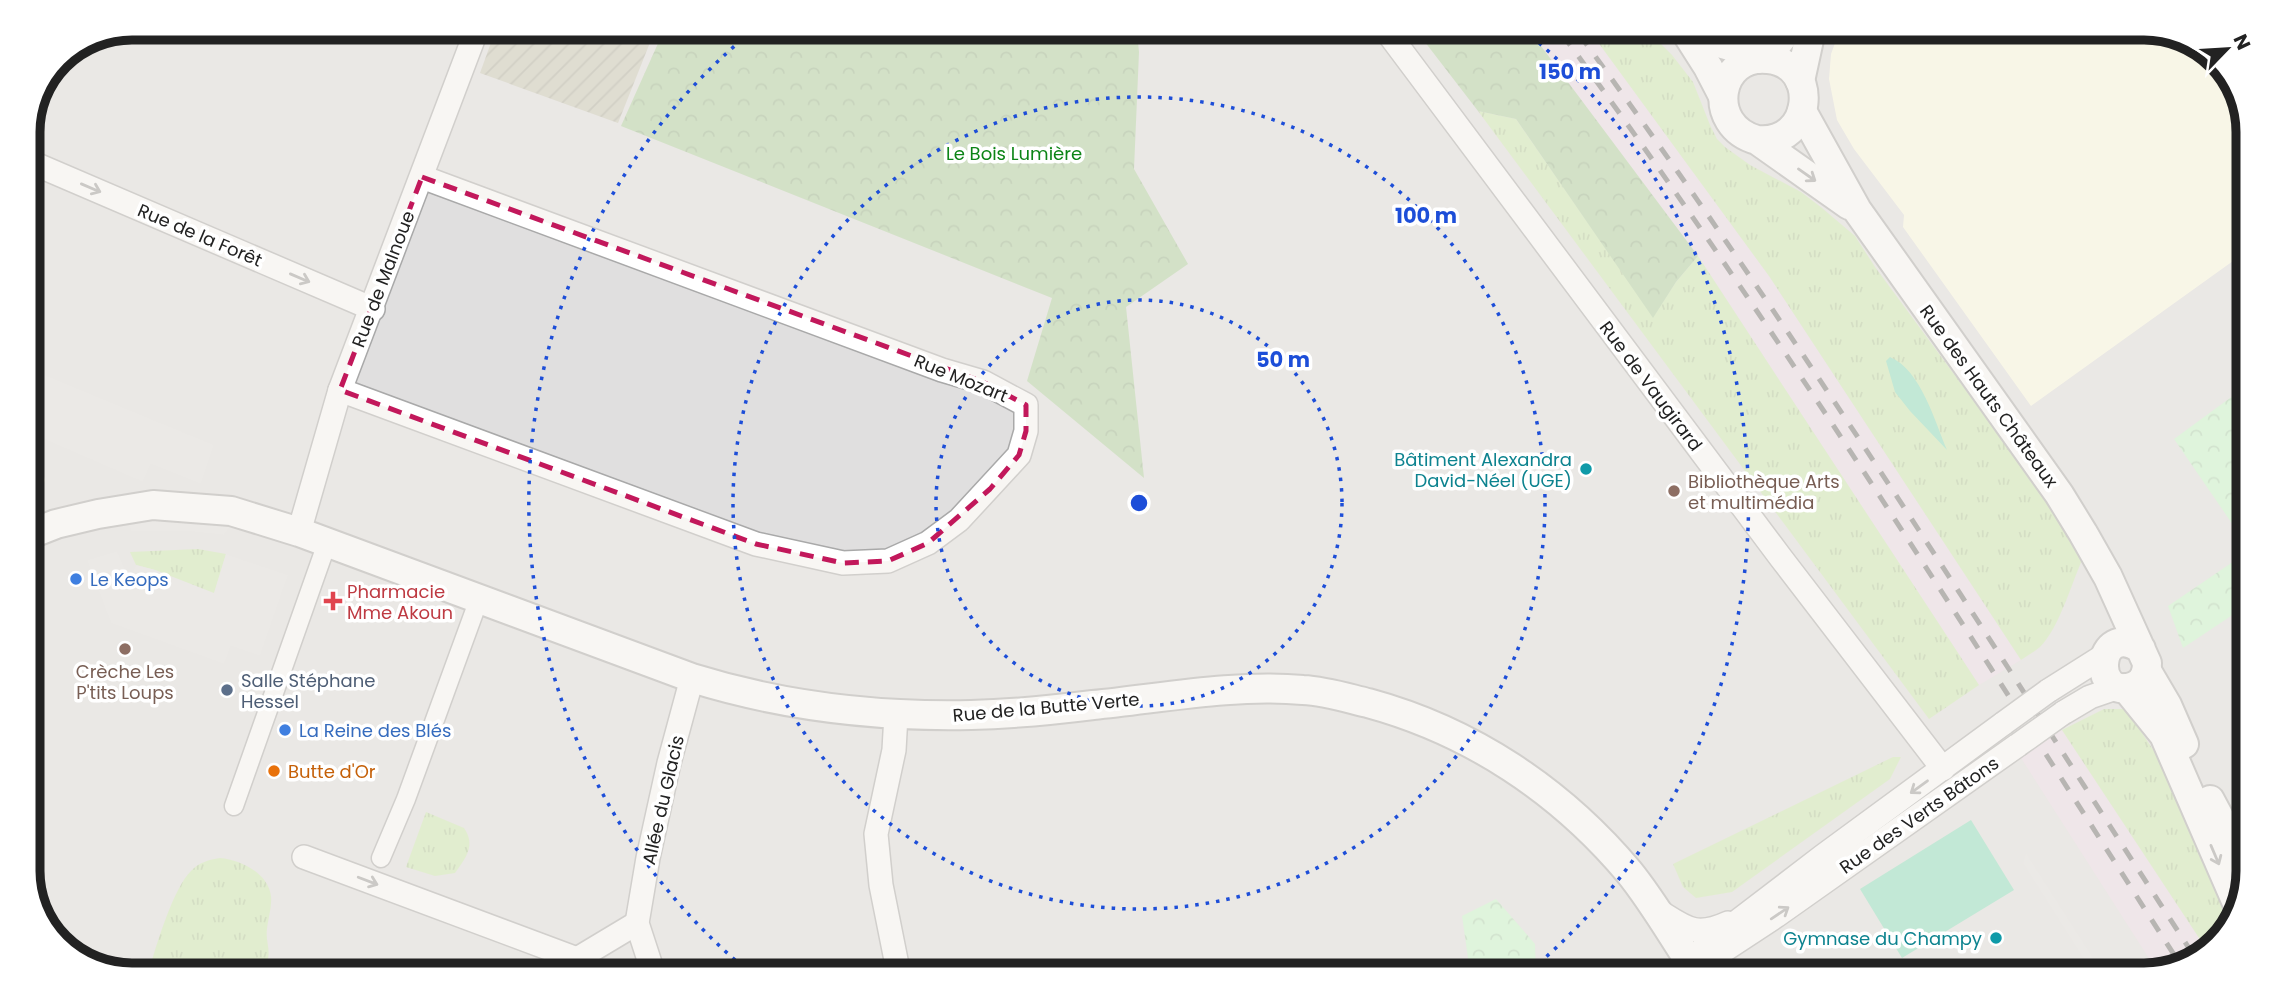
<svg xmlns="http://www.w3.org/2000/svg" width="2276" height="1003" viewBox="0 0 2276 1003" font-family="Poppins,sans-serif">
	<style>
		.residential { fill: #e0dfdf }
		.education { fill: #ffffe5 }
		.railway { fill: #ebdbe8 }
		.construction { fill: url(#construction-furrows) }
		.grass { fill: url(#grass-tufts) }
		.forest { fill: url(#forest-crowns) }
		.park { fill: url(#park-crowns) }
		.pitch { fill: #88e0be }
		.parking { fill: #e2e2e2 }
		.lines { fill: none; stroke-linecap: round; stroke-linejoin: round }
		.pedestrian-casing { stroke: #a9a9a9; stroke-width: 21 }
		.minor-casing { stroke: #a9a9a9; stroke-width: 26 }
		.tertiary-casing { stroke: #a9a9a9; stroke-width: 32 }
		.pedestrian { stroke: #fff; stroke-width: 18 }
		.minor { stroke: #fff; stroke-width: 23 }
		.tertiary { stroke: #fff; stroke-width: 28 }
		.rail { stroke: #707070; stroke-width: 5; stroke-dasharray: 14 14; stroke-linecap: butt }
		.minor-bridge-casing { stroke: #a9a9a9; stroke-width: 26; stroke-linecap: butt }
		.minor-bridge { stroke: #fff; stroke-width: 23 }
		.oneway { stroke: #9c9c9c }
		.marked { fill: none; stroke: #c2185b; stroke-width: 5; stroke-dasharray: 14 9; stroke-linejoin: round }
		.ring { fill: none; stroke: #1d4ed8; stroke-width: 3.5; stroke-dasharray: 3.5 7 }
		.culture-dot { fill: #0f9aa8; stroke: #fff; stroke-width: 2.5 }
		.education-dot { fill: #8d6e63; stroke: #fff; stroke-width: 2.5 }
		.shop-dot { fill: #3f7fe0; stroke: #fff; stroke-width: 2.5 }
		.health-dot { fill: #e0444e; stroke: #fff; stroke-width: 2.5 }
		.service-dot { fill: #5c6f8a; stroke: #fff; stroke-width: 2.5 }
		.food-dot { fill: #e8710a; stroke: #fff; stroke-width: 2.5 }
		.labels { text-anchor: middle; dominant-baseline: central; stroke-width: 7; stroke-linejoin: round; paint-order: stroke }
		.park-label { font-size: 18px; fill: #0c8416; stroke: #fff }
		.street-label { font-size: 18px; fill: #222; stroke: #fff }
		.culture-label { font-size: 18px; fill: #0d838f; stroke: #fff; text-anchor: end }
		.education-label { font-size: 18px; fill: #785e54; stroke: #fff; text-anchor: start }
		.shop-label { font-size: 18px; fill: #366cbe; stroke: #fff; text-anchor: start }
		.health-label { font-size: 18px; fill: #be3a42; stroke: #fff; text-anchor: start }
		.service-label { font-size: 18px; fill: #4e5e75; stroke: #fff; text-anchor: start }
		.food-label { font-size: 18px; fill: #c56008; stroke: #fff; text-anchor: start }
		.rim { fill: none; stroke: #222; stroke-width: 9 }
		.centre { fill: #1d4ed8; stroke: #fff; stroke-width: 3.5 }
		.ring-label { font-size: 21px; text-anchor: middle; font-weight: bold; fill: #1d4ed8; stroke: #fff; stroke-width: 7; stroke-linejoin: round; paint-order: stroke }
	</style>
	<defs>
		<pattern id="construction-furrows" width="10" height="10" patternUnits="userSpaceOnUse" patternTransform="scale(1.75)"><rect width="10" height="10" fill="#c7c7b4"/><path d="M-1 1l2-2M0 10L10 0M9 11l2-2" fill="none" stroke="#abab9a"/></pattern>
		<pattern id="grass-tufts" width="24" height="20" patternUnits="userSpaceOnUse" patternTransform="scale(1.75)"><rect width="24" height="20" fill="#cdebb0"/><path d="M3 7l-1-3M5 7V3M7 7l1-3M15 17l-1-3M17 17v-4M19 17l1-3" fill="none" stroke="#b0c997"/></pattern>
		<pattern id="forest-crowns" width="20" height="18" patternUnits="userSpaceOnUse" patternTransform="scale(1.75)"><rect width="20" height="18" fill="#add19e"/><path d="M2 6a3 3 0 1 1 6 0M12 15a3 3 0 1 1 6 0" fill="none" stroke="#95b388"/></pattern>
		<pattern id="park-crowns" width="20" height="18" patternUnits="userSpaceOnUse" patternTransform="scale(1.75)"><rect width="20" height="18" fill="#c8facc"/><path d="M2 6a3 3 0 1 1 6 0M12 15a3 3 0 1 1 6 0" fill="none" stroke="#acd6af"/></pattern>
	</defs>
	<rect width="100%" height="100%" fill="#f2efe9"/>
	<polygon class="residential" points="133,28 2184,36 2230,74 2248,126 2240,911 2201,958 2144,975 92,967 49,934 28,878 28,126 59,58"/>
	<g class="education">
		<polygon points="1838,35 2184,36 2230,74 2248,126 2247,251 2031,406 1903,227 1904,215 1854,149 1837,120 1829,79 1831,54"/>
		<polygon points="28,443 39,458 45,480 39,499 28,506"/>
	</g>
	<g class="railway">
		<polygon points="1532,34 1592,34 1769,276 2021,660 1979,685 1698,256"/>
		<polygon points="2062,730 2207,950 2201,958 2157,971 2021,758"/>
	</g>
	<polygon class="construction" points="496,29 655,30 618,123 480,73"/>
	<g class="grass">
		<path d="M1592,34h59l21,21 21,27 17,43 7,14 8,8 25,18 51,27 21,16 33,28 20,31 177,240 30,53c-11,25 -23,68 -42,87 -6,5 -13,9 -19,13l-252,-384z"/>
		<polygon points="1478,111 1516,119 1653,317 1676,282 1698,256 1979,685 1929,719"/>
		<polygon points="198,549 226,554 214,594 155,570 136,565 130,552"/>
		<polygon points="2104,709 2126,709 2156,754 2232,920 2207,950 2062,730"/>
		<polygon points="1893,757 1901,757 1890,779 1732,892 1696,898 1683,887 1673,864"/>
		<path d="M426,812l38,16c12,17 2,30 -9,45l-20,3 -29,-9z"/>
		<path d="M220,858c21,2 48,15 51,38 1,11 -3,23 -4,33 -2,15 6,21 -2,39l-115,-1c7,-24 24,-80 41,-96 8,-9 18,-11 29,-13z"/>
	</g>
	<g class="forest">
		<polygon points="664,30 1137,32 1139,52 1134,169 1188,264 1126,307 1144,478 1027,381 1052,298 621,126"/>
		<polygon points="1418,33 1532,34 1698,256 1676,282 1653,318 1516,119 1478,111"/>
	</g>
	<g class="park">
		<polygon points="2245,387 2244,541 2174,439"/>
		<polygon points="2243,555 2243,608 2183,648 2168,606"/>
		<polygon points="1496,899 1535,944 1536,973 1470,972 1462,916"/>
	</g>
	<g class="pitch">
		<path d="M1890,357c31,13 45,65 57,93l-37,-39 -15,-19 -9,-31z"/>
		<polygon points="1971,820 2014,890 1902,958 1860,889"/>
	</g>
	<g class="parking">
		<polygon points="28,368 214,445 201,484 151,464 143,482 28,432"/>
		<polygon points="140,521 187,521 230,527 224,535 187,531 131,531 127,522"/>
		<polygon points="117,551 129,580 136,565 155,570 214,593 226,554 288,575 260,656 231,646 224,664 111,623 87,560"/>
		<polygon points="2026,853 2104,975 2094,975 2023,863"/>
	</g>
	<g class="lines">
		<defs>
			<g id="pedestrian">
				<polyline points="234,806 327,543"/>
				<polyline points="381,858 406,799 479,599"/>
			</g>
			<g id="minor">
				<polyline points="1388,33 1781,558 1943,769"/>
				<polyline points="28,161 373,309"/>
				<polyline points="340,390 756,544 843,563 888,561 928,543 959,520 1019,455 1026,431 1026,405 983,382 942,370 422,177"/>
				<polyline points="299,532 340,390 477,29"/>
				<polyline points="2048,691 2105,655"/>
				<polyline points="2063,713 2090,697 2119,687"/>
				<polyline points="896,715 894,750 876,834 881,885 898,970"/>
				<polyline points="304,857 577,959"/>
				<path d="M1657,910c29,18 38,28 71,13"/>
				<polyline points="1704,947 1823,856 2004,723"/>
				<polyline points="1688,959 1723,951 1776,916 2018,745"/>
				<polyline points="571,969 577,959 637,923"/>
				<polyline points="652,969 637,923 648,858 669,763 692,678"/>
			</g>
			<g id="tertiary">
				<polyline points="1687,34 1708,67 1723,96"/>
				<polyline points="1688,34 1740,49 1757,59"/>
				<polyline points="1766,58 1784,35"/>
				<polyline points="1800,81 1810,35"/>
				<path d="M1802,111l55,99 202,284 24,39 25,44 39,86c0,10 -3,19 -13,23 -43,17 -39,-67 7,-37"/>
				<path d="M1757,140c56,6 64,-76 11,-81 -51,-6 -63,67 -11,81l92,65"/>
				<path d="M28,535l28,-11 42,-10 55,-9 78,6 68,21 393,146c90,28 186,39 279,37 41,-1 82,-5 122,-10 70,-7 139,-21 210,-15 22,1 44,8 65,13 103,28 192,87 261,169 22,27 40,58 59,87l6,14"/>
				<polyline points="2147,671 2167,705 2184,744"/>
				<polyline points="2126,688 2164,735 2240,910"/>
				<polyline points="2210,800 2240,856"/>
			</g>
		</defs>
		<use href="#pedestrian" class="pedestrian-casing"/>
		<use href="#minor" class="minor-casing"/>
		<use href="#tertiary" class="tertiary-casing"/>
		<use href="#pedestrian" class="pedestrian"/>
		<use href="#minor" class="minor"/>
		<use href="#tertiary" class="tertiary"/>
		<g class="rail">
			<path d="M1562,34c220,299 417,617 618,930"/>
			<path d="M1579,34c219,299 415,614 617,925"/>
		</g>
		<defs>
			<g id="minor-bridge">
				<polyline points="2004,723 2048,691"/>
				<polyline points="2018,745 2063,713"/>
			</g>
		</defs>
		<use href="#minor-bridge" class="minor-bridge-casing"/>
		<use href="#minor-bridge" class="minor-bridge"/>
	</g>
	<defs><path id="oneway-shaft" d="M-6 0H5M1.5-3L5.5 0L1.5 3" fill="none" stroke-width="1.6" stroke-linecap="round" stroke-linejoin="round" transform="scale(1.75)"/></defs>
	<g class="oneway">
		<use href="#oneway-shaft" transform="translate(1807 175) rotate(35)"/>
		<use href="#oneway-shaft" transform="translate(91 188) rotate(23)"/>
		<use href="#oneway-shaft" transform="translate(300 278) rotate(23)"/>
		<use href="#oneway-shaft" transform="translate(1919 787) rotate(144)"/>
		<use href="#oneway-shaft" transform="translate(2215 855) rotate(67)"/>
		<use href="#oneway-shaft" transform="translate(368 881) rotate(21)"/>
		<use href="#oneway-shaft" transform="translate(1780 913) rotate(-34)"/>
	</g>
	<path d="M0 0H2276V1003H0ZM422,177l561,205 43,23v26l-7,24 -29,34 -62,54 -40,18 -45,2 -87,-19 -416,-154z" fill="#f2efe9" fill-opacity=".55" fill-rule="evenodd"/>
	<path class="marked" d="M422,177l561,205 43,23v26l-7,24 -29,34 -62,54 -40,18 -45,2 -87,-19 -416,-154z"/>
	<g class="ring">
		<circle cx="1139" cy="503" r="203"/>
		<circle cx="1139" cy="503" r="406"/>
		<path d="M743 967A610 610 0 0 1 751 32M1531 36A610 610 0 0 1 1531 970"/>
	</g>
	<g class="culture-dot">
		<circle cx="1586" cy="469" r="7"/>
		<circle cx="1996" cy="938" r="7"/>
	</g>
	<g class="education-dot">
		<circle cx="1674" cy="491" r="7"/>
		<circle cx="125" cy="649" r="7"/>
	</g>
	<g class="shop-dot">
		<circle cx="76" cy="579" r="7"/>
		<circle cx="285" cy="730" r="7"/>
	</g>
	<path class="health-dot" d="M329.5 590.5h7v7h7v7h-7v7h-7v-7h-7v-7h7z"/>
	<circle class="service-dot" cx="227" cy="690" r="7"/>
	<circle class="food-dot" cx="274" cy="771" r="7"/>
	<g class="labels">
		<g class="park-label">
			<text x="1014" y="153">Le Bois Lumière</text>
		</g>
		<g class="street-label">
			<text transform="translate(200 235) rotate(23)">Rue de la Forêt</text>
			<text transform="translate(383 279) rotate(-69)">Rue de Malnoue</text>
			<text transform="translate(961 378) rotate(22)">Rue Mozart</text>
			<text transform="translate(1651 386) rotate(53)">Rue de Vaugirard</text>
			<text transform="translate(1989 396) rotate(54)">Rue des Hauts Châteaux</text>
			<text transform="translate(1046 707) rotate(-5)">Rue de la Butte Verte</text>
			<text transform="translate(663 800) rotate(-77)">Allée du Glacis</text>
			<text transform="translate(1919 815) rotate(-35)">Rue des Verts Bâtons</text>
		</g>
		<g class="culture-label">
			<text x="1572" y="459">Bâtiment Alexandra<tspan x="1572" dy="21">David-Néel (UGE)</tspan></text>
			<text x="1982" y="938">Gymnase du Champy</text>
		</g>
		<g class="education-label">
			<text x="1688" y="481">Bibliothèque Arts<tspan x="1688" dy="21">et multimédia</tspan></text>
			<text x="125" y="671" text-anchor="middle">Crèche Les<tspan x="125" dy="21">P'tits Loups</tspan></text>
		</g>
		<g class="shop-label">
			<text x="90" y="579">Le Keops</text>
			<text x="299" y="730">La Reine des Blés</text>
		</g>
		<g class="health-label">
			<text x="347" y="591">Pharmacie<tspan x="347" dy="21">Mme Akoun</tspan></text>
		</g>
		<g class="service-label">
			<text x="241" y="680">Salle Stéphane<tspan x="241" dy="21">Hessel</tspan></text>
		</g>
		<g class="food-label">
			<text x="288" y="771">Butte d'Or</text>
		</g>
	</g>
	<path d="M0 0H2276V1003H0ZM132 40H2144A92 92 0 0 1 2236 132V871A92 92 0 0 1 2144 963H132A92 92 0 0 1 40 871V132A92 92 0 0 1 132 40Z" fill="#fff" fill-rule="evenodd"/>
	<path class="rim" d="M132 40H2144A92 92 0 0 1 2236 132V871A92 92 0 0 1 2144 963H132A92 92 0 0 1 40 871V132A92 92 0 0 1 132 40Z"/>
	<circle cx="1139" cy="503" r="10" class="centre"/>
	<g class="ring-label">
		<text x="1570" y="79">150 m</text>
		<text x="1426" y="223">100 m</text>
		<text x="1283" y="367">50 m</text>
	</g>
	<g transform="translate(2227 49) rotate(65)" stroke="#ffffff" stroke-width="5" paint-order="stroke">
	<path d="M0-5L12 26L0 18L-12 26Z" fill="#222222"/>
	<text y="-10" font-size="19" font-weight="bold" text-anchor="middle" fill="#222222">N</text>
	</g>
</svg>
